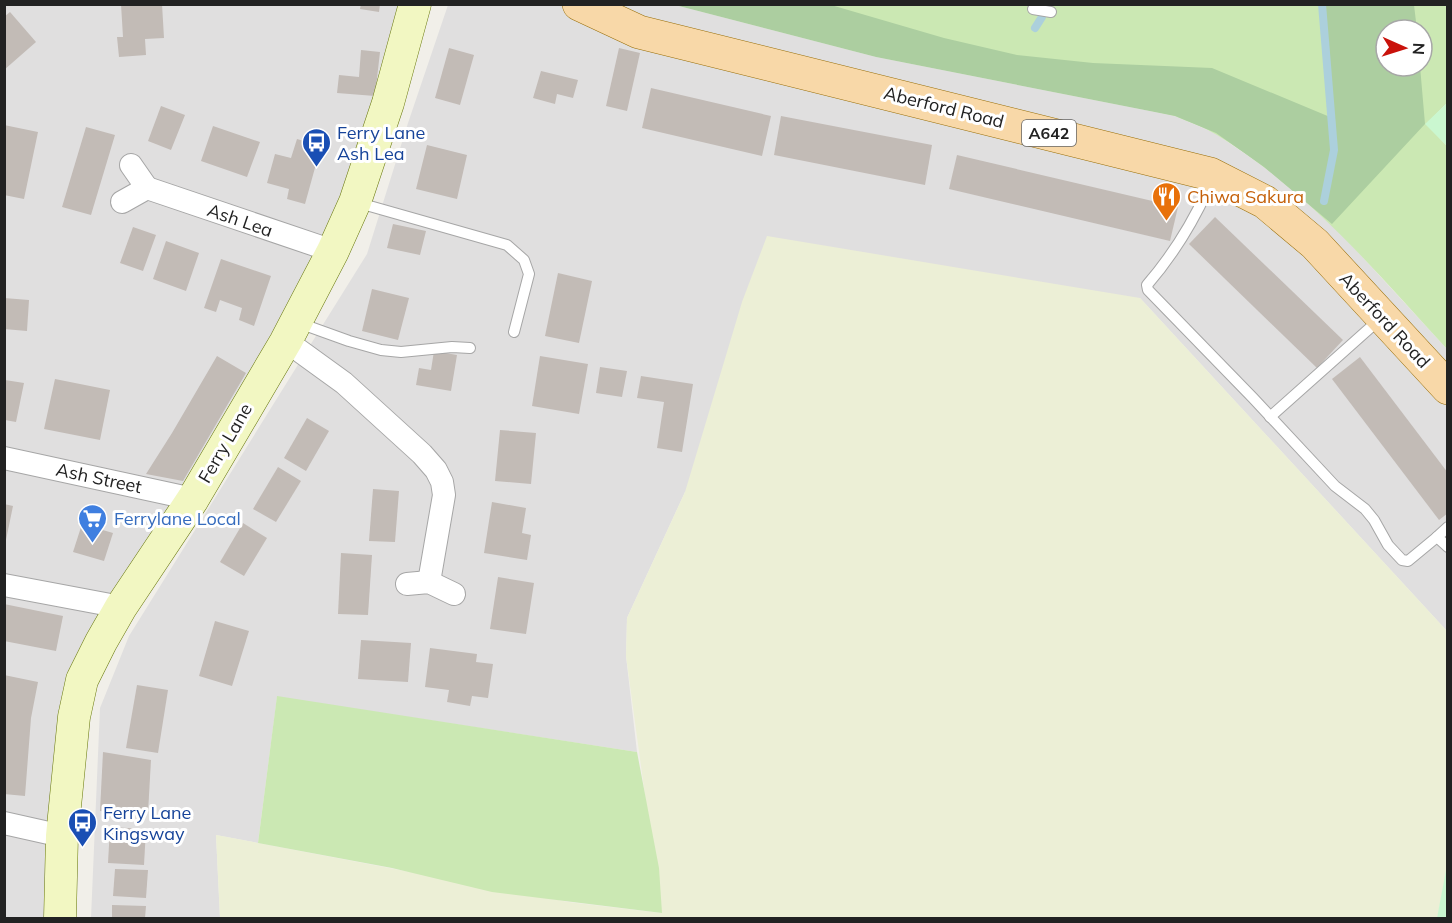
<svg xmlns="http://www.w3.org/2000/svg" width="1452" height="923" viewBox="0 0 1452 923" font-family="Mulish,sans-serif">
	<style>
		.residential { fill: #e0dfdf }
		.farmland { fill: #ecefd6 }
		.grass { fill: #cbe8b3; fill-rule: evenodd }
		.forest { fill: #accea0 }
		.park { fill: #caf7d0 }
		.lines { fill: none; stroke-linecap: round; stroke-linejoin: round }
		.stream { stroke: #acd0dc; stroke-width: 8 }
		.building { fill: #c2bbb6 }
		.lane-casing { stroke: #a6a6a6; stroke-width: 12 }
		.street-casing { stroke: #a6a6a6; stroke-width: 24 }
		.secondary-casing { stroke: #67770b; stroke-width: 33 }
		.primary-casing { stroke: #986e08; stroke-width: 34 }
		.lane { stroke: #fff; stroke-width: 10 }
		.street { stroke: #fff; stroke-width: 22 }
		.secondary { stroke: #f2f7c2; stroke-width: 32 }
		.primary { stroke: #f8d8a8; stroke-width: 33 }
		.labels { text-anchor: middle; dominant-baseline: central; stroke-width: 6; stroke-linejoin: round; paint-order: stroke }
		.shield { fill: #fff; stroke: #646464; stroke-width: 1.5 }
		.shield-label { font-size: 16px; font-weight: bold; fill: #222 }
		.street-label { font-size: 18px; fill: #222; stroke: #fff }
		.transit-label { font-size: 18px; fill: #164399; stroke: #fff; text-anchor: start }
		.food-label { font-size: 18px; fill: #c56008; stroke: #fff; text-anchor: start }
		.shop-label { font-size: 18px; fill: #366cbe; stroke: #fff; text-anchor: start }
	</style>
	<rect width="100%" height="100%" fill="#f1efe9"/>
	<g class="residential">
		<polygon points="5,5 415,5 355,202 101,642 60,918 5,918"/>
		<polygon points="448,5 675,5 876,57 1175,116 1215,133 1264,167 1332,224 1447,349 1447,631 1140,298 685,492 627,618 626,656 637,752 277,697 258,843 216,835 220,918 91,918 100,708 129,636 367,254 408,123"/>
	</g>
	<polygon class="farmland" points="767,236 1140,298 1447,631 1448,865 1437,918 220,918 216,835 568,902 661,913 626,656 627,618 685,492 742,302"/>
	<g class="grass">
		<path d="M677,5h770v98l-21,21 21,22v203c-71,-77 -139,-159 -230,-214 -13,-8 -28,-13 -42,-19zM1386,30h36v36h-36z"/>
		<polygon points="277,696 637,752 659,868 662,913 492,892 392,868 258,843"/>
	</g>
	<polygon class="forest" points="675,5 831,5 944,38 1017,55 1093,63 1212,68 1330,117 1322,5 1414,5 1417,30 1386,30 1386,66 1420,66 1425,124 1332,224 1264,167 1216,133 1175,116 876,57"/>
	<g class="park">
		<polygon points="1447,103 1447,146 1425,124"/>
		<polygon points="1447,865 1447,918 1437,918"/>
	</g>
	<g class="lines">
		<g class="stream">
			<polyline points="1322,4 1334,150 1324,201"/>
			<polyline points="1035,28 1042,17 1043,4"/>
		</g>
	</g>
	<g class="building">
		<polygon points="121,4 162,4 164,38 145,39 146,55 119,57 117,37 123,37"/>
		<polygon points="361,4 380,4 379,12 360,9"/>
		<polygon points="10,12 36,42 4,70 4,17"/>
		<polygon points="449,48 474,55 460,105 435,98"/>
		<polygon points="619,48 640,53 627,111 606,106"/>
		<polygon points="361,50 380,52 375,96 337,93 339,75 359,77"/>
		<polygon points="541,71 578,80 573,98 557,94 555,104 533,98"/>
		<polygon points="651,88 771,116 762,156 642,128"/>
		<polygon points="161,106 185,115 171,150 148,141"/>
		<polygon points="781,116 932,145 925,185 774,155"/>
		<polygon points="4,125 38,132 24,199 4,195"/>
		<polygon points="213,126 260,142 247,177 201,161"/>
		<polygon points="86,127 115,135 91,215 62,207"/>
		<polygon points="297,139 321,146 305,204 287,199 289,189 267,183 275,154 291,158"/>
		<polygon points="427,145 467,155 457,199 416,189"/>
		<polygon points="957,155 1178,207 1170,241 949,189"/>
		<polygon points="1215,217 1343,340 1317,368 1189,244"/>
		<polygon points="393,224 426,231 420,255 387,248"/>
		<polygon points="133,227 156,235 143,271 120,263"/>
		<polygon points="166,241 199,253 186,291 153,279"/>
		<polygon points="221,259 271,276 254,326 239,320 242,308 220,300 216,312 204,308"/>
		<polygon points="558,273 592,281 579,343 545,336"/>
		<polygon points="372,289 409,298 398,340 362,331"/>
		<polygon points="4,298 29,300 27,331 4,329"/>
		<polygon points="434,351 457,355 451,391 416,385 419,368 431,370"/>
		<polygon points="217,356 246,373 183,481 146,474 172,433"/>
		<polygon points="540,356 588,364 579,414 532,406"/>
		<polygon points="1360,357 1448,473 1448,513 1439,520 1332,379"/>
		<polygon points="600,367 627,371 622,397 596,393"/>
		<polygon points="641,376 693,384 682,452 657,448 664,402 637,398"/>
		<polygon points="55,379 110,390 100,440 44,429"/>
		<polygon points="5,380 24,383 16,422 5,420"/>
		<polygon points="307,418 329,431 306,471 284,458"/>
		<polygon points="500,430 536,433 531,484 495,481"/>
		<polygon points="278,467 301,481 276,522 253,509"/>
		<polygon points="373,489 399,491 395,542 369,541"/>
		<polygon points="492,502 526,508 522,533 531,535 527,560 484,553"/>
		<polygon points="4,504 13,506 6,540 4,540"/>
		<polygon points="243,523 267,538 244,576 220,562"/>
		<polygon points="82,524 113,533 104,561 73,552"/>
		<polygon points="341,553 372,555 368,615 338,614"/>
		<polygon points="498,577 534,583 526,634 490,629"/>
		<polygon points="4,604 63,616 56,651 4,641"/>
		<polygon points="215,621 249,631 232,686 199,676"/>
		<polygon points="361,640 411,643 408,682 358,679"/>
		<polygon points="430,648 477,654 476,662 493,664 488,698 472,696 470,706 447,702 449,690 425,687"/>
		<polygon points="4,675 38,682 31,718 25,796 4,794"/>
		<polygon points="137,685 168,690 158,753 126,748"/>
		<polygon points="103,752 151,760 148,813 100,811"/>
		<polygon points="110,827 146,829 144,865 108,863"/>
		<polygon points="115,869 148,870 146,898 113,896"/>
		<polygon points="112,905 146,906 145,918 112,918"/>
	</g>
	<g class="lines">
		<defs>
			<g id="lane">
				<polyline points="1033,9 1051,12"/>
				<path d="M1207,191c-16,35 -35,65 -60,94l1,5 105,108 82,88 30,23 9,11 14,25 14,15 6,1 29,-24 11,10"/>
				<polyline points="359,203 507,245 524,260 529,274 514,332"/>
				<polyline points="299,323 349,341 381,350 401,352 452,347 470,348"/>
				<polyline points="1270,417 1380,319"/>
				<polyline points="1437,537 1448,527"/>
			</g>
			<g id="street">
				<polyline points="147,188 333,251"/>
				<polyline points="122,202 147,188 131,165"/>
				<polyline points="286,341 344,383 422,454 436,470 442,482 444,495 429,582"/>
				<polyline points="4,458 193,499"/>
				<polyline points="407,584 429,582 454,594"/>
				<polyline points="4,585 121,607"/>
				<polyline points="4,823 62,836"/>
			</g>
			<polyline id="secondary" points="60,918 62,836 74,717 82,680 101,642 121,607 193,499 286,341 333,251 355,202 388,103 415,4"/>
			<polyline id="primary" points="579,4 639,32 1210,174 1265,202 1315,244 1448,388"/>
		</defs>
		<use href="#lane" class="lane-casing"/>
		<use href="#street" class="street-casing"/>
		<use href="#secondary" class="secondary-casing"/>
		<use href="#primary" class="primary-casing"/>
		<use href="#lane" class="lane"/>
		<use href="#street" class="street"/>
		<use href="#secondary" class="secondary"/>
		<use href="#primary" class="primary"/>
	</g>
	<defs>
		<symbol id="bus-pin" viewBox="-11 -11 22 30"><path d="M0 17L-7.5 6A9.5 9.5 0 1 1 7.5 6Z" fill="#1a4fb4" stroke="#fff"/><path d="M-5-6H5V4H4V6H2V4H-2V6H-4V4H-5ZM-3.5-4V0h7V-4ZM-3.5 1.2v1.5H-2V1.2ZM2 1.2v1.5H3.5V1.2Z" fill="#fff"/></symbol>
		<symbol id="restaurant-pin" viewBox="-11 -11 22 30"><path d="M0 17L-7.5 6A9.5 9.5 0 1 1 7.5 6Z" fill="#e8710a" stroke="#fff"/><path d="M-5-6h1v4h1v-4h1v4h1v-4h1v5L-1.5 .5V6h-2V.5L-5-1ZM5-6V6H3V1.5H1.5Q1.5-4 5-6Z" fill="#fff"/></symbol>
		<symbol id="supermarket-pin" viewBox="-11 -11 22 30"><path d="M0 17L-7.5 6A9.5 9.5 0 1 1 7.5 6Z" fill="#3f7fe0" stroke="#fff"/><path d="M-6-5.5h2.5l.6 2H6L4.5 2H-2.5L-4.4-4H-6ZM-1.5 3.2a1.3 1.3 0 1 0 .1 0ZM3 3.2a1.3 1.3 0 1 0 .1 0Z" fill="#fff"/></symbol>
	</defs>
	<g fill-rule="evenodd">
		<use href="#bus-pin" x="300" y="126" width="33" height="45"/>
		<use href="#restaurant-pin" x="1150" y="180" width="33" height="45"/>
		<use href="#supermarket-pin" x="76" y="502" width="33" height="45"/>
		<use href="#bus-pin" x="66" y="806" width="33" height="45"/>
	</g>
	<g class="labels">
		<rect class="shield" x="1022" y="120" width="54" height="26" rx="4.5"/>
		<g class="shield-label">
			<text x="1049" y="133">A642</text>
		</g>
		<g class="street-label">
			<text transform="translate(944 107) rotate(14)">Aberford Road</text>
			<text transform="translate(240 220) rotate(19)">Ash Lea</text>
			<text transform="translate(1385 320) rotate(47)">Aberford Road</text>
			<text transform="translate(225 443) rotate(-60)">Ferry Lane</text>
			<text transform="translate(99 478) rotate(12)">Ash Street</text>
		</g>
		<g class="transit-label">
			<text x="337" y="132">Ferry Lane<tspan x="337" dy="21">Ash Lea</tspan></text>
			<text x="103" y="812">Ferry Lane<tspan x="103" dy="21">Kingsway</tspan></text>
		</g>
		<g class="food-label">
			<text x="1187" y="196">Chiwa Sakura</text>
		</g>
		<g class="shop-label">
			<text x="114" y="518">Ferrylane Local</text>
		</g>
	</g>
	<rect width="1452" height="923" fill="none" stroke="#222222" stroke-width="12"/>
	<g transform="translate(1404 48) rotate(93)"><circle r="28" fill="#ffffff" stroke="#a7a7a7" stroke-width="1.5"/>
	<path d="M0-4.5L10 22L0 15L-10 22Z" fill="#c9120b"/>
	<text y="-9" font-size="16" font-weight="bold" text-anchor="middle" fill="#222222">N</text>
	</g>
</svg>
